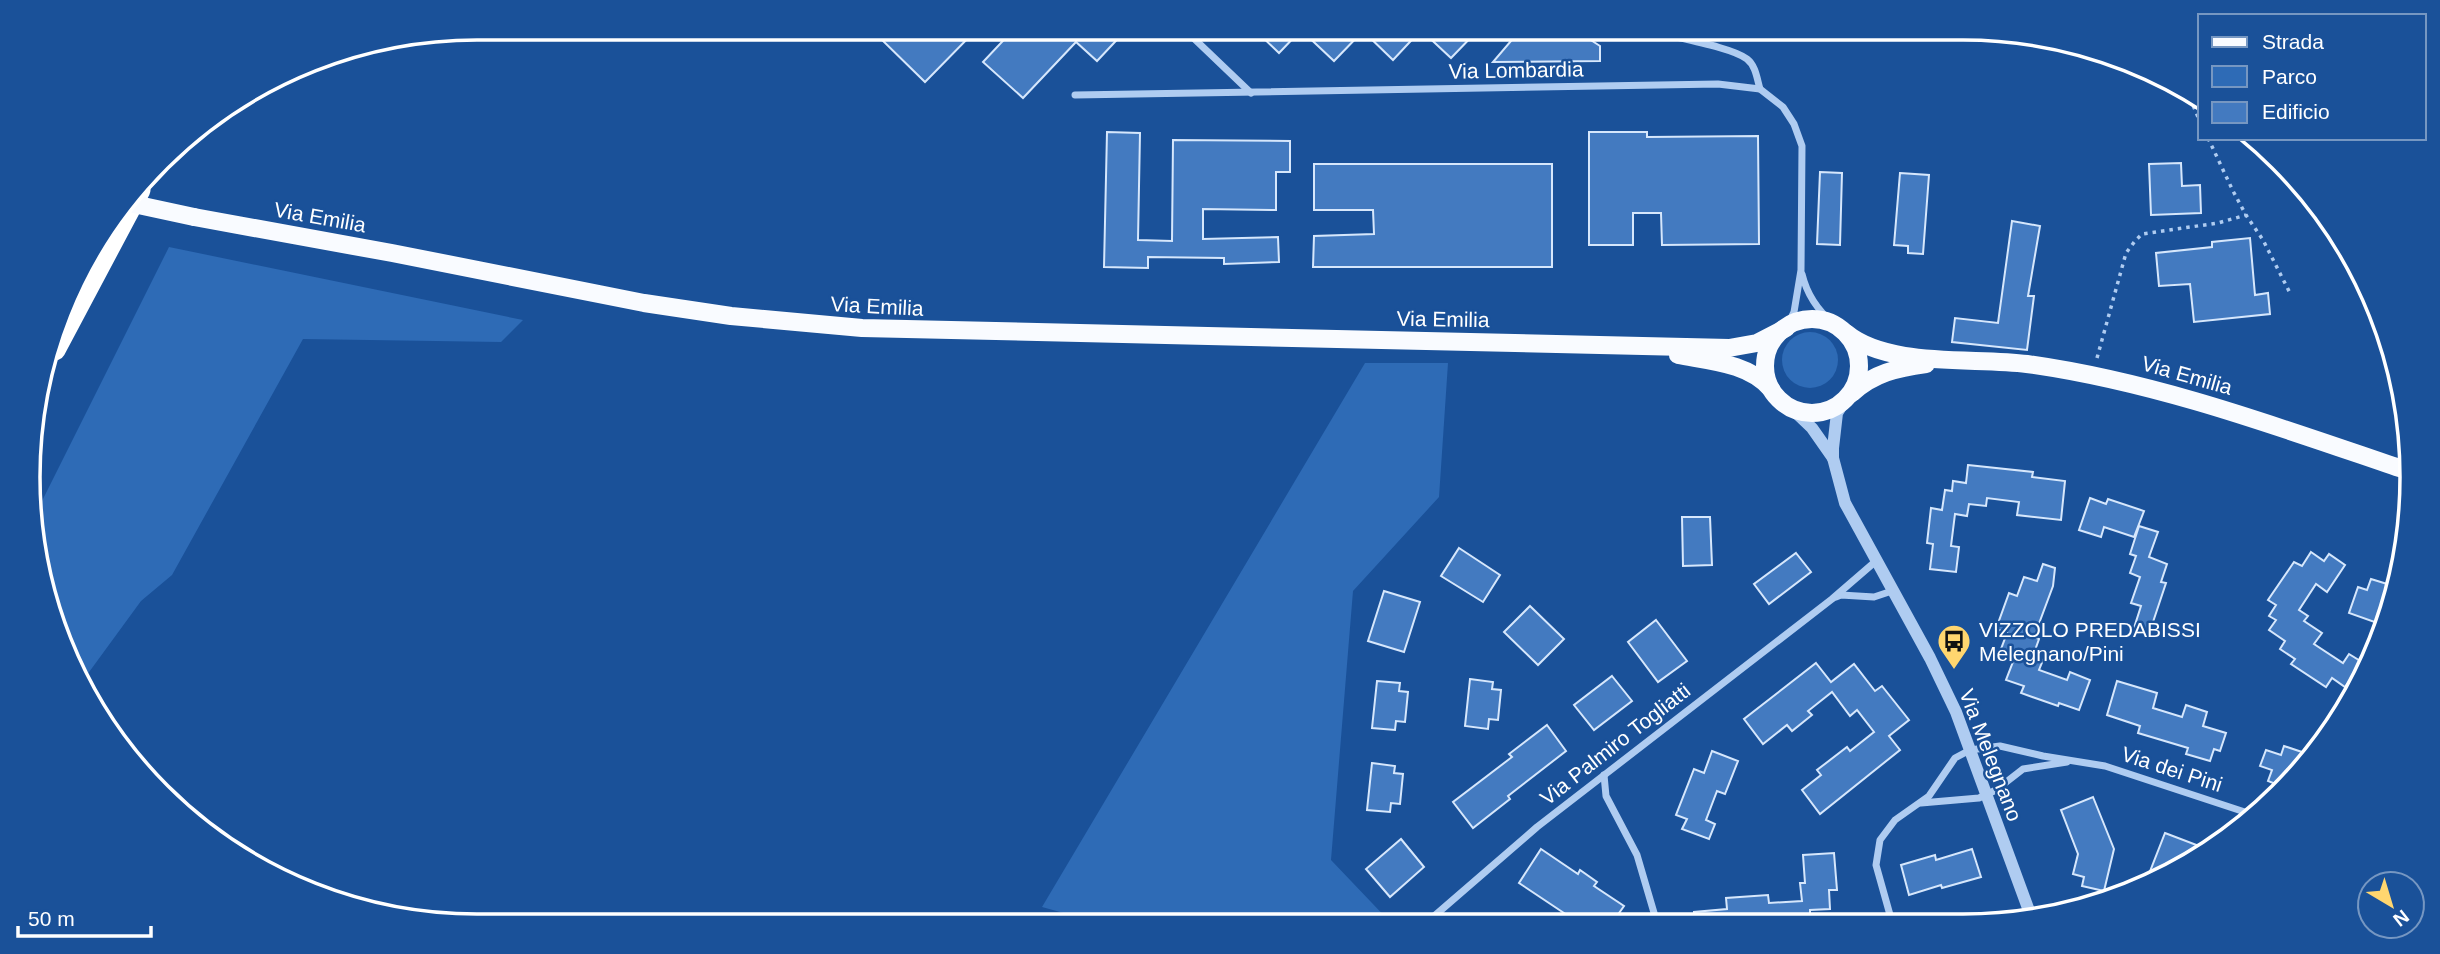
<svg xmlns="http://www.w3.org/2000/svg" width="2440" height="954" viewBox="0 0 2440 954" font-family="Arial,sans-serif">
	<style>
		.green { fill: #2e6bb6 }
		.building { fill: #437ac0; stroke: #d6e7fc; stroke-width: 2 }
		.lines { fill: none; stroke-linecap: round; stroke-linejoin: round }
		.path { stroke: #afccf1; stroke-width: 3.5; stroke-dasharray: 3.5 5; stroke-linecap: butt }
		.minor { stroke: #afccf1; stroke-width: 7 }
		.tertiary { stroke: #afccf1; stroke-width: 12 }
		.primary { stroke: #f9fbff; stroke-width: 18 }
		.motorway { stroke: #fff; stroke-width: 21 }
		.primary-bridge { stroke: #f9fbff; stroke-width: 18 }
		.labels { text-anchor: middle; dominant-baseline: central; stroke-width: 5; stroke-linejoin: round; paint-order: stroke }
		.street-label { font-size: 21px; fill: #fff; stroke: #1a5199 }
		.poi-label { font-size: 21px; fill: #fff; stroke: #1a5199; text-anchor: start }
		.rim { fill: none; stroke: #fff; stroke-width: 3.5 }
	</style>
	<rect width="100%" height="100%" fill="#1a5199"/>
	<g class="green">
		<polygon points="169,247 523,320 501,342 303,339 172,575 141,601 84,679 37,565 35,515"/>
		<circle cx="1810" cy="360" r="28"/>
		<polygon points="1365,363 1448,363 1439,497 1353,591 1331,860 1392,924 1085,924 1089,920 1042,907"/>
	</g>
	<g class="building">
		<polygon points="886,28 978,28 925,82 878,36"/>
		<polygon points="1015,28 1128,28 1097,61 1076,42 1023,98 983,62"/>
		<polygon points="1253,28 1480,28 1451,58 1421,30 1393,60 1363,31 1334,61 1301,30 1279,53"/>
		<polygon points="1522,28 1572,28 1600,46 1600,61 1493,62"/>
		<polygon points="1107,132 1140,133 1138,240 1172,241 1173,140 1290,141 1290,172 1276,172 1276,210 1203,209 1203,239 1278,237 1279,262 1224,264 1224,258 1148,257 1148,268 1104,267"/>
		<polygon points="1589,132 1647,132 1647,137 1758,136 1759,244 1662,245 1661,213 1633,213 1633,245 1589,245"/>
		<polygon points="2181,163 2182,186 2200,185 2201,213 2151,215 2149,164"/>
		<polygon points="1314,164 1552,164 1552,267 1313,267 1314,236 1374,234 1373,210 1314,210"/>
		<polygon points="1820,172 1842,173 1840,245 1817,244"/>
		<polygon points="1900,173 1929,175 1923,254 1908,253 1908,246 1894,245"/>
		<polygon points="2012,221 2040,226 2028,296 2034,296 2027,350 1952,342 1955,318 1998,323"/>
		<polygon points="2250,238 2255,295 2268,293 2270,314 2194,322 2190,284 2159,286 2156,253 2212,247 2212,242"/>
		<polygon points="1968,465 2033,472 2032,477 2065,481 2061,520 2017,515 2019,502 1987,498 1986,506 1969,504 1967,516 1955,514 1951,546 1959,547 1956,572 1930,569 1933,544 1927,543 1931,508 1942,510 1945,490 1952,491 1953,481 1966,483"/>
		<polygon points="2090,498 2106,504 2108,499 2144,511 2134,537 2104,527 2101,537 2079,530"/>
		<polygon points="1682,517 1710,517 1712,565 1683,566"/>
		<polygon points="2139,526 2158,532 2149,557 2167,564 2161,582 2166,583 2149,634 2134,628 2141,606 2131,603 2140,577 2130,573 2136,556 2130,554"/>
		<polygon points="1459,548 1500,575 1483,602 1441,576"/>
		<polygon points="2311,552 2324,561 2329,554 2345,565 2327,592 2316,584 2299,610 2308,616 2304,621 2322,633 2314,644 2343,663 2349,654 2365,664 2358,679 2353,676 2345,687 2332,678 2326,687 2291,664 2295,659 2280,649 2285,641 2269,630 2276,620 2269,616 2276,605 2268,600 2294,562 2302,566"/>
		<polygon points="1796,553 1811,572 1769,604 1754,584"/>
		<polygon points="2043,564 2055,568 2053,586 2034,637 2039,639 2033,656 2043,660 2039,670 2067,680 2070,672 2090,680 2079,710 2059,703 2058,706 2021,693 2024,686 2006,680 2016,654 2001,649 2007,633 1996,629 2009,593 2017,596 2024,577 2037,581"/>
		<polygon points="2371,579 2397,587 2397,594 2383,625 2349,613 2358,587 2367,590"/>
		<polygon points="1384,591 1420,602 1404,652 1368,641"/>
		<polygon points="1530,606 1564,639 1538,665 1504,632"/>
		<polygon points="1656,620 1687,661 1658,682 1628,642"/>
		<polygon points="1816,663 1831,682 1854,664 1875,691 1882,686 1909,720 1889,736 1900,750 1820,814 1802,790 1821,775 1817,770 1847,747 1850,751 1874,732 1857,710 1850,716 1832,692 1808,711 1812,715 1792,731 1787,725 1763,744 1744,719"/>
		<polygon points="1612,676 1632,701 1594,730 1574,705"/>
		<polygon points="1470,679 1493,682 1492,689 1501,690 1498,720 1489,719 1488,729 1465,726"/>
		<polygon points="1377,681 1400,683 1399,691 1408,692 1405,722 1396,721 1395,730 1372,728"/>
		<polygon points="2117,681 2157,693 2153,708 2182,717 2186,705 2207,712 2203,726 2226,733 2220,751 2214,749 2210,761 2186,754 2188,748 2138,733 2140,726 2107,715"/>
		<polygon points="1547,725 1566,751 1508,796 1510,799 1473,828 1453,802 1512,757 1509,754"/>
		<polygon points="2284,746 2311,755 2283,787 2268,781 2272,770 2260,766 2266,750 2281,755"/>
		<polygon points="1712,751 1738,761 1725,794 1717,791 1706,820 1715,824 1709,839 1682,829 1687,819 1676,815 1694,769 1704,773"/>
		<polygon points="1372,763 1395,766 1394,773 1403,774 1400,804 1391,803 1390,812 1367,810"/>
		<polygon points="2093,797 2114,849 2104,891 2082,886 2084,877 2073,874 2078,854 2061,810"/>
		<polygon points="2165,833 2207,849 2162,879 2149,874"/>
		<polygon points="1401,839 1424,867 1390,897 1366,869"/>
		<polygon points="1541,849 1578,874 1580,870 1597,882 1594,886 1624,906 1612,923 1579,923 1519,883"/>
		<polygon points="1972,849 1981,877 1942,888 1941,885 1909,895 1901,865 1935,855 1936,860"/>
		<polygon points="1834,853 1837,890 1829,890 1830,909 1810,910 1810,923 1694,923 1694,912 1727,909 1726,898 1768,895 1769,903 1802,901 1800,883 1805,883 1803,855"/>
	</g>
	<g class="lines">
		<g class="path">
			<polyline points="2190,98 2200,122"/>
			<polyline points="2208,138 2233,191 2246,215 2263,240 2290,293"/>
			<polyline points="2097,358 2126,253 2135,241 2142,234 2218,223 2246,215"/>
		</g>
		<g class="minor">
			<polyline points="1183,28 1251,93"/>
			<path d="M1641,28c23,8 90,18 106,31 9,7 10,20 13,30"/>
			<polyline points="1075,95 1718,84 1760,89 1783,107 1794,124 1802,146 1801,270 1794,312 1787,326"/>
			<path d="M1802,274c5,21 15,36 32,50"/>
			<polyline points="1836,597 1841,595 1874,597 1892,591"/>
			<polyline points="1604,775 1606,796 1637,855 1657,923"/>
			<polyline points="1921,803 1979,798 1996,790 2023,769 2067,762"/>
			<polyline points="1892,922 1876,865 1880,840 1895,820 1929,796 1955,758 1970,750 2000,746 2043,756 2105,766 2257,816"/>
			<polyline points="1425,924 1537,827 1832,599 1876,561"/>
		</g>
		<g class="tertiary">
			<polyline points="1845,400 1837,413 1833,448 1833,458 1845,503 1930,658 1956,712 2032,919"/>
			<polyline points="1791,408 1812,428 1833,458"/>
		</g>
		<g class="primary">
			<polyline points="194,217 392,253 644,303 731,316 862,328 1729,348 1757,343 1786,328"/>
			<circle cx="1812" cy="366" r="47"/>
			<path d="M1846,333c42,35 129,24 181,31 130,18 254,64 378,106"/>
			<path d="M1678,355c31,6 71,8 93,34"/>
			<path d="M1852,393c22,-20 45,-25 74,-29"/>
		</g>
		<polyline class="motorway" points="55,350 140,190"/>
		<polyline class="primary-bridge" points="129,203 194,217"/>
	</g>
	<defs>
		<symbol id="bus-pin" viewBox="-11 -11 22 30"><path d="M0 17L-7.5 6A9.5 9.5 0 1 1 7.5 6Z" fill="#ffd66f" stroke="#1a5199"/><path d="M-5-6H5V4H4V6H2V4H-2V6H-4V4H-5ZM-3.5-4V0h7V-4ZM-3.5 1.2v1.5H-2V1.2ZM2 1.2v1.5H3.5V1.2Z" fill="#111"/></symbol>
	</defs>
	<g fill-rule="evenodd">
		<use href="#bus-pin" x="1935" y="622" width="38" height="52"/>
	</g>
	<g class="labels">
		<g class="street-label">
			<text transform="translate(1516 70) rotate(-1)">Via Lombardia</text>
			<text transform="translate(320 217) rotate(10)">Via Emilia</text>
			<text transform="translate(877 306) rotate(3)">Via Emilia</text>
			<text transform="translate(1443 319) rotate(1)">Via Emilia</text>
			<text transform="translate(2187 375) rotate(16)">Via Emilia</text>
			<text transform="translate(1615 744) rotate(-38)">Via Palmiro Togliatti</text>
			<text transform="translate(1991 755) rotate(69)">Via Melegnano</text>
			<text transform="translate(2172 769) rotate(18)">Via dei Pini</text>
		</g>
		<g class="poi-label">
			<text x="1979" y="629">VIZZOLO PREDABISSI<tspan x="1979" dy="24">Melegnano/Pini</tspan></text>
		</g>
	</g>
	<path d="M0 0H2440V954H0ZM477 40H1963A437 437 0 0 1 2400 477V477A437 437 0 0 1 1963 914H477A437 437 0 0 1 40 477V477A437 437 0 0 1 477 40Z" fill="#1a5199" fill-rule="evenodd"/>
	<path class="rim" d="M477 40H1963A437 437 0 0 1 2400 477V477A437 437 0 0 1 1963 914H477A437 437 0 0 1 40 477V477A437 437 0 0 1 477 40Z"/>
	<rect x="2198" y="14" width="228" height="126" fill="#1a5199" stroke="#7697c2" stroke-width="2"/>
	<rect x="2212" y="37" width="35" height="10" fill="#f9fbff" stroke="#7697c2" stroke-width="2"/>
	<text x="2262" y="49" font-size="21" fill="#ffffff">Strada</text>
	<rect x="2212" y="66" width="35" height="21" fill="#2e6bb6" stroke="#7697c2" stroke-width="2"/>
	<text x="2262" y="84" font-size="21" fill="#ffffff">Parco</text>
	<rect x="2212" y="102" width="35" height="21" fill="#437ac0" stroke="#7697c2" stroke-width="2"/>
	<text x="2262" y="119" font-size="21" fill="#ffffff">Edificio</text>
	<g transform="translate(2391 905) rotate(142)"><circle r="33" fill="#1a5199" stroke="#7697c2" stroke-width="2"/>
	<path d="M0-5L12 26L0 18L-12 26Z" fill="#ffd66f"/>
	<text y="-10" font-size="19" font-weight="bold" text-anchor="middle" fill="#ffffff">N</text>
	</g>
	<path d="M18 926v10h133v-10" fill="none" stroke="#ffffff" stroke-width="3.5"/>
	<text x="28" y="926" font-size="21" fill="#ffffff" stroke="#1a5199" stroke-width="5" paint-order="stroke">50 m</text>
</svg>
